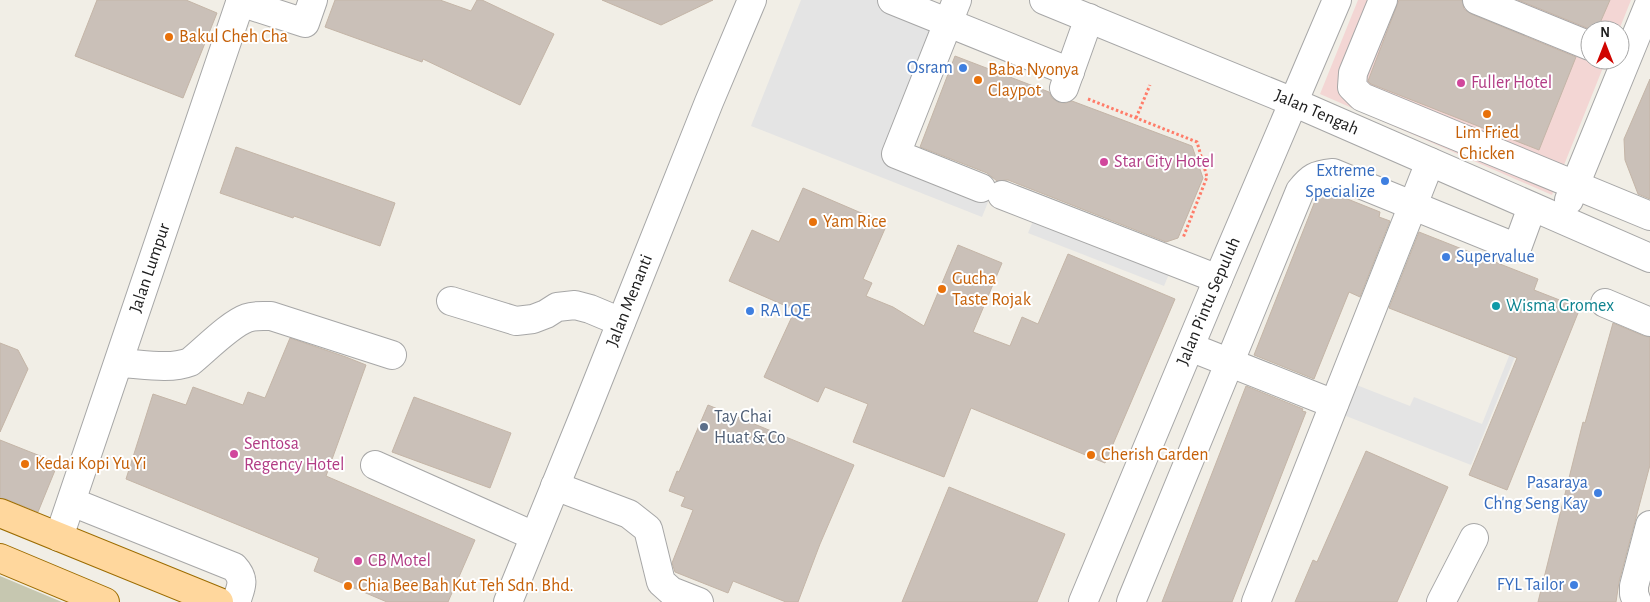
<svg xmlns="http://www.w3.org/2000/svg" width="1650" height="602" viewBox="0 0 1650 602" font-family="'Alegreya Sans',sans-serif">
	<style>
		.commercial { fill: #f3d6d4 }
		.construction { fill: #c6c7b0 }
		.parking { fill: #e4e4e4 }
		.building { fill: #cac0b8; stroke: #c4b5a7 }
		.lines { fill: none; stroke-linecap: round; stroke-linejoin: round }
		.minor-casing { stroke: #a7a7a7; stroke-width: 30 }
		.major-casing { stroke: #9c6c00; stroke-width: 30 }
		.path { stroke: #ff7c69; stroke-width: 3; stroke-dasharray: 2.5 2.5; stroke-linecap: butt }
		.minor { stroke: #fff; stroke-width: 28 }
		.major { stroke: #ffd79d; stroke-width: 28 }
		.food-dot { fill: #e8710a; stroke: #fff; stroke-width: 2 }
		.shop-dot { fill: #3f7fe0; stroke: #fff; stroke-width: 2 }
		.hotel-dot { fill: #d1479c; stroke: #fff; stroke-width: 2 }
		.culture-dot { fill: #0f9aa8; stroke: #fff; stroke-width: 2 }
		.service-dot { fill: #5c6f8a; stroke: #fff; stroke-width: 2 }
		.labels { text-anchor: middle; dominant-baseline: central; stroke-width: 4; stroke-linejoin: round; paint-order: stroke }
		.food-label { font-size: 18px; fill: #c56008; stroke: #fff; text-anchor: start }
		.shop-label { font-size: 18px; fill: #366cbe; stroke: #fff; text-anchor: end }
		.hotel-label { font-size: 18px; fill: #b23c85; stroke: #fff; text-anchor: start }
		.street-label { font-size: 18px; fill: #202020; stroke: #fff }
		.culture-label { font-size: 18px; fill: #0d838f; stroke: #fff; text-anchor: start }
		.service-label { font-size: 18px; fill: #4e5e75; stroke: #fff; text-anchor: start }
	</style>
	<rect width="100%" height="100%" fill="#f1eee6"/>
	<polygon class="commercial" points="1358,0 1631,0 1619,30 1590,30 1590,60 1606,60 1552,195 1320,94"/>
	<polygon class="construction" points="0,576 62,602 0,602"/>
	<g class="parking">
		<polygon points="801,0 923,0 942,7 888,143 995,185 982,217 751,126"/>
		<polygon points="1040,204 1176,257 1164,286 1028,233"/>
		<polygon points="1534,293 1540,295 1471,465 1341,414 1354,384 1410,406 1414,397 1482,424"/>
	</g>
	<g class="building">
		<polygon points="97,0 186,0 217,13 183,98 75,56"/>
		<polygon points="335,0 440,0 471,11 477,0 482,0 554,34 520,105 423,59 422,62 325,27"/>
		<polygon points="602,0 713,0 661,25"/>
		<polygon points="1399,0 1462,0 1464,9 1471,14 1576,57 1539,150 1371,84 1368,81"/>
		<polygon points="1518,0 1610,0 1597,30 1592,30"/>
		<polygon points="955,56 1049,92 1052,98 1058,102 1066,103 1072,101 1192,146 1203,178 1178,238 1166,242 1008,180 997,181 987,173 920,147"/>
		<polygon points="1650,79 1650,199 1638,194 1625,160 1624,139"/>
		<polygon points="236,147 395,203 380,246 294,216 293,218 220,193"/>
		<polygon points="803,188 887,224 863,279 872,283 866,296 893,307 924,326 958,245 1002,263 973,332 1010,346 1022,317 1038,324 1068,254 1175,299 1105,463 971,408 944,477 853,442 868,404 825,387 818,402 764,377 795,310 729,281 752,230 779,242"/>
		<polygon points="1325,190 1380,212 1379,217 1390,221 1360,297 1349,292 1314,379 1254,355 1317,196"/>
		<polygon points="1419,232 1538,279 1534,290 1580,308 1507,490 1469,475 1517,358 1389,308"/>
		<polygon points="1613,323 1644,336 1650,337 1650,465 1619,582 1616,602 1538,602 1583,422 1585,423"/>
		<polygon points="290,338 346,357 366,365 326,476 475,540 448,602 387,602 314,571 319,558 126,479 153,394 186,405 193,387 243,405 248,392 265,398"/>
		<polygon points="0,343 18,350 28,369 0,432"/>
		<polygon points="1246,386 1303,409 1302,411 1306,412 1232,602 1162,602"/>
		<polygon points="414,397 511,433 490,488 392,452"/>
		<polygon points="708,405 854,465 820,544 798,602 786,602 733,581 728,593 675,572 672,563 693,510 681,506 685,497 669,491 677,471 679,472"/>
		<polygon points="0,440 58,463 38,512 6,499 0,498"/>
		<polygon points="1366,451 1448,487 1397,602 1295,602 1313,560 1317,562"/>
		<polygon points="949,487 1065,534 1037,602 902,602"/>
	</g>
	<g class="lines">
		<defs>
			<g id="minor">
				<polyline points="892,0 1070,72"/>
				<polyline points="957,0 896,154 981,188"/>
				<path id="s1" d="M1044,0l249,102 357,156"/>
				<polyline points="1383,0 1353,73 1352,87 1362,97 1650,216"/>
				<polyline points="1477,0 1590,46"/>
				<polyline points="240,2 305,23 313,0"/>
				<polyline points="1064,88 1089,18"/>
				<polyline points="1002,195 1218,279"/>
				<polyline points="1569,200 1650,2"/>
				<polyline points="451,301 516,321 533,319 546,314 557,307 575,305 590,309 621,322"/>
				<polyline points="1605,303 1650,322"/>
				<polyline points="1190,347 1334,404"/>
				<path d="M119,363c23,1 50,7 71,-1 15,-12 40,-38 57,-44 8,-3 16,-2 24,-2l121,39"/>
				<polyline points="375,465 534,536"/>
				<polyline points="555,486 629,514 648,529 661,582 671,591 699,602"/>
				<path d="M72,502l162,65c12,13 7,20 2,35"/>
				<path id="s2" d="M59,537l182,-537"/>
				<path id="s3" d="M508,602l77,-189 124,-311 43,-102"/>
				<path id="s4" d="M1083,602l135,-323 119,-279"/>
				<path d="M1131,602l169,-411c11,-14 15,-16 33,-18l184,75 15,-41"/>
				<polyline points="1256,602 1430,162"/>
				<polyline points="1441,602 1474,538"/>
				<polyline points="1637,602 1634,594 1634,586 1650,525"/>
			</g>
			<g id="major">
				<polyline points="0,513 219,602"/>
				<polyline points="0,558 105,602"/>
			</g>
		</defs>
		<use href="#minor" class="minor-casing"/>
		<use href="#major" class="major-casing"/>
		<g class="path">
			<polyline points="1088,99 1197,142 1207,177 1183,238"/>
			<polyline points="1136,118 1150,85"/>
		</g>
		<use href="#minor" class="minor"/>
		<use href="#major" class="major"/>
	</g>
	<g class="food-dot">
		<circle cx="169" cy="37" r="5"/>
		<circle cx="978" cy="80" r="5"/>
		<circle cx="1487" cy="114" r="5"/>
		<circle cx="813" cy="222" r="5"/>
		<circle cx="942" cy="289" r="5"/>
		<circle cx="1091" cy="455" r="5"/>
		<circle cx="25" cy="464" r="5"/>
		<circle cx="348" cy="586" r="5"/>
	</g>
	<g class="shop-dot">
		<circle cx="963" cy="68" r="5"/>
		<circle cx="1385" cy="181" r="5"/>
		<circle cx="1446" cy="257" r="5"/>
		<circle cx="750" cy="311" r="5"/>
		<circle cx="1598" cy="493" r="5"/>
		<circle cx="1574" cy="585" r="5"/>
	</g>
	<g class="hotel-dot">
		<circle cx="1461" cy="83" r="5"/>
		<circle cx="1104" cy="162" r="5"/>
		<circle cx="234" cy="454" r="5"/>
		<circle cx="358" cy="561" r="5"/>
	</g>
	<circle class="culture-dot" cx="1496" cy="306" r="5"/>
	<circle class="service-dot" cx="704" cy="427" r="5"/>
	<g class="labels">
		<g class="food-label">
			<text x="179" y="37">Bakul Cheh Cha</text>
			<text x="988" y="70">Baba Nyonya<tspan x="988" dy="21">Claypot</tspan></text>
			<text x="1487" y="133" text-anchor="middle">Lim Fried<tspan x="1487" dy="21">Chicken</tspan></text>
			<text x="823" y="222">Yam Rice</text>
			<text x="952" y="279">Gucha<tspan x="952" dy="21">Taste Rojak</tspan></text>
			<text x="1101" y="455">Cherish Garden</text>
			<text x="35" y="464">Kedai Kopi Yu Yi</text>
			<text x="358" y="586">Chia Bee Bah Kut Teh Sdn. Bhd.</text>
		</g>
		<g class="shop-label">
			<text x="953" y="68">Osram</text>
			<text x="1375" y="171">Extreme<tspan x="1375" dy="21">Specialize</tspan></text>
			<text x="1456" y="257" text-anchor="start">Supervalue</text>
			<text x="760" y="311" text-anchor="start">RA LQE</text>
			<text x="1588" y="483">Pasaraya<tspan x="1588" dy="21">Ch'ng Seng Kay</tspan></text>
			<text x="1564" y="585">FYL Tailor</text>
		</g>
		<g class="hotel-label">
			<text x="1471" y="83">Fuller Hotel</text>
			<text x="1114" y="162">Star City Hotel</text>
			<text x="244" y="444">Sentosa<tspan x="244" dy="21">Regency Hotel</tspan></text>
			<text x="368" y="561">CB Motel</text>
		</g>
		<g class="street-label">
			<text stroke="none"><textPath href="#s1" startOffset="295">Jalan Tengah</textPath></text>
			<text stroke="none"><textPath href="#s2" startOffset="284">Jalan Lumpur</textPath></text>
			<text stroke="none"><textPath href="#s3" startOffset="325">Jalan Menanti</textPath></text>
			<text stroke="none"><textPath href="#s4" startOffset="326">Jalan Pintu Sepuluh</textPath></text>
		</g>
		<g class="culture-label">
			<text x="1506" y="306">Wisma Gromex</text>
		</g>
		<g class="service-label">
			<text x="714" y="417">Tay Chai<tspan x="714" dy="21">Huat &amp; Co</tspan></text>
		</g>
	</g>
	<g transform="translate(1605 45)"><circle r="24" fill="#ffffff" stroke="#a6a6a6"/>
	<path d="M0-4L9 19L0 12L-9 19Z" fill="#d00500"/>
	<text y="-8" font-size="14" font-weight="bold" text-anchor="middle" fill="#202020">N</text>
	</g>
</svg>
